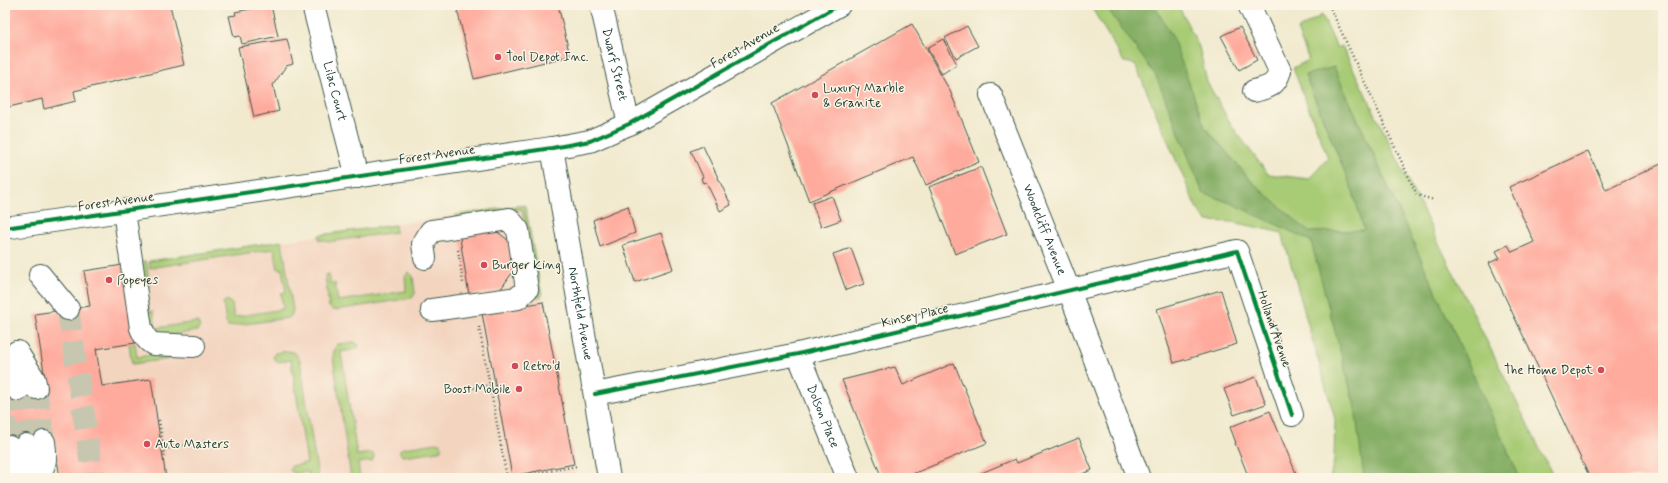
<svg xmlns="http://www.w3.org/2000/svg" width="1668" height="483" viewBox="0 0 1668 483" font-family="Mynerve,sans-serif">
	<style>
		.built { fill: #f3d4bf }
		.green { fill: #a8cb74; stroke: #648454 }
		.forest { fill: #86af66; stroke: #52764d }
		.building { fill: #feab9d }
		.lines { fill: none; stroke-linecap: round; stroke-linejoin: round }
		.minor-tunnel { stroke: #c7c7b0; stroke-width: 22; stroke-dasharray: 22 11; stroke-linecap: butt }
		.minor-casing { stroke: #3e574b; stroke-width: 24 }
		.major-casing { stroke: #3e574b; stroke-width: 24 }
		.path { stroke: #3e574b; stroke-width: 2.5; stroke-dasharray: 1 3; stroke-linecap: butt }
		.minor { stroke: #fff; stroke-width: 22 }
		.major { stroke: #fff; stroke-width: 22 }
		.cycleway-casing { stroke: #fcf5e5; stroke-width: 6 }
		.cycleway { stroke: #00873e; stroke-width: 4 }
		.poi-dot { fill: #d1495b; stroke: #fcf5e5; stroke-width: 1.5 }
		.labels { text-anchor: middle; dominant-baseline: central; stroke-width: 3; stroke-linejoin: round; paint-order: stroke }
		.street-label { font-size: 13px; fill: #1f3d34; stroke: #fcf5e5 }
		.poi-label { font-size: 13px; fill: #1f3d34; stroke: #fcf5e5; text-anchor: start }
	</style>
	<rect width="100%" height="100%" fill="#fcf5e5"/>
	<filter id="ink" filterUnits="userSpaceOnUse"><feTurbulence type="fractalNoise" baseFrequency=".025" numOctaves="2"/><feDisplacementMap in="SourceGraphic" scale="8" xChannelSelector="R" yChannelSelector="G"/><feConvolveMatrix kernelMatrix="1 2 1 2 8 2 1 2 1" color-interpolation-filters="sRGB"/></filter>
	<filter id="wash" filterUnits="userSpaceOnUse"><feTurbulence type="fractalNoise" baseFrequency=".012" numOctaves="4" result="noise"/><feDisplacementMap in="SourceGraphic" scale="16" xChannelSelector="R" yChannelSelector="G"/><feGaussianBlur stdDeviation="0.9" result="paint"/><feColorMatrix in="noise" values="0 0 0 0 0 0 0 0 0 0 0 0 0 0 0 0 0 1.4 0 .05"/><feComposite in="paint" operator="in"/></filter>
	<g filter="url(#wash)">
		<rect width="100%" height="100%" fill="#f1eacf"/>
		<polygon class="built" points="525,205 576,478 115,478 96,349 123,265"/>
		<g class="green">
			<polygon points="1090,5 1178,5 1199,47 1207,82 1232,126 1268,174 1309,179 1328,158 1293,68 1309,60 1297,30 1322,15 1337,48 1342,46 1554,478 1330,478 1334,461 1335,419 1282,233 1233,222 1206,221 1196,207 1135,64 1124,62"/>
			<polygon points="525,205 542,296 538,298 522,209 456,219 455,215"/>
			<polygon points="395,225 396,232 328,242 324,240 319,240 319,235"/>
			<polygon points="282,241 293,310 291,316 288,318 231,326 228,326 226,323 223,303 227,300 232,304 234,317 283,309 281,293 286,292 282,269 278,269 274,249 150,268 149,261"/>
			<polygon points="146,261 150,287 145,288 149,312 153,311 156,328 196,322 198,322 200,327 197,331 159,337 153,336 137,262"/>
			<polygon points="409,272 413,276 415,294 412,298 337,310 332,310 329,307 325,275 329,274 331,284 335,283 338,301 406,291 405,276"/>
			<polygon points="354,342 359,345 357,349 341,352 357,455 371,453 374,455 374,457 372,461 358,463 360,478 351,478 333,357 334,351 338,344"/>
			<polygon points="135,343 137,357 171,352 173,356 169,359 132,364 129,344"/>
			<polygon points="289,351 295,353 300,360 318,478 309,478 308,472 293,473 290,470 291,466 307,463 291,360 278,362 273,358 275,353"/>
			<polygon points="436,443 440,443 442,447 441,450 438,451 404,456 402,456 400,453 400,450 403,448"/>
		</g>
		<polygon class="forest" points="1105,5 1154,5 1172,36 1205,127 1254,184 1309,232 1364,230 1353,192 1305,75 1334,67 1520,478 1364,478 1355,407 1311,241 1233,204 1203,193 1156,76"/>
		<g id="blocks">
			<g class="building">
				<polygon points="5,5 170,5 184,65 74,91 76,101 44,109 42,99 5,108"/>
				<polygon points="271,5 278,36 242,44 240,36 234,37 229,16 236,15 235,12"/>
				<polygon points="456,5 558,5 570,56 474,79"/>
				<polygon points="912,24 950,91 979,162 926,185 913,157 809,201 772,103"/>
				<polygon points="967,26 978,46 956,58 945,38"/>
				<polygon points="1240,27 1257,60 1239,70 1221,36"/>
				<polygon points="287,39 293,64 286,66 273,85 279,111 254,117 238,47"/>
				<polygon points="943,39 957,64 942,74 927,48"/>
				<polygon points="703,146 731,205 720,211 706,182 703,183 701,178 703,177 691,151"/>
				<polygon points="1588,151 1606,190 1663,163 1663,478 1590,478 1489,263 1500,258 1496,251 1508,245 1512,252 1534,242 1509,187"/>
				<polygon points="981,167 1007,234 955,254 929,187"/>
				<polygon points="832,196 841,220 821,227 812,203"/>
				<polygon points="628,206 635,233 600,247 593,220"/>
				<polygon points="491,227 513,244 517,266 500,290 469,295 459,232"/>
				<polygon points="661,233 673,269 635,282 623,245"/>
				<polygon points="851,248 864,284 846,290 833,254"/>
				<polygon points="123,265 135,343 96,349 102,386 151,379 166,478 60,478 54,440 5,448 5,393 46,386 35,314 90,306 84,271"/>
				<polygon points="1221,290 1237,344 1174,363 1157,309"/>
				<polygon points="543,302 574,464 512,476 482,313"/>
				<polygon points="954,363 987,443 903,478 882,478 842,380 895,367 903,385"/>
				<polygon points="1256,377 1266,404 1234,415 1224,389"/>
				<polygon points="1270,411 1298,478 1249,478 1235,443 1236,443 1230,427"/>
				<polygon points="1079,438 1092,470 1072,478 969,478 1015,459 1017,463"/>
			</g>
		</g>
	</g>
	<g filter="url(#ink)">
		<use href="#blocks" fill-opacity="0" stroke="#3e574b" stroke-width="1"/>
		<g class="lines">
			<g class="minor-tunnel">
				<polyline points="68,309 93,478"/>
				<polyline points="36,388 44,442"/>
				<polyline points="18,390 26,445"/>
				<polyline points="5,419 9,447"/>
			</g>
			<defs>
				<g id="minor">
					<path id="s1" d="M313,5l44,172"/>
					<path id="s2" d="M601,5l28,119"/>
					<path d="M1249,5l31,66c-5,16 -12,16 -26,20"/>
					<path id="s3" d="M991,95l78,195 70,188"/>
					<path id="s4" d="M552,148l57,330"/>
					<path d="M124,211l17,117c3,7 5,12 12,16l41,2"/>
					<polyline points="425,258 423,244 431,231 509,219 518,230 527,289 518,298 432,310"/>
					<polyline points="40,275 68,309"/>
					<polyline points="17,352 34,379 36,388"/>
					<polyline points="17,352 18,390"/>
					<path id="s5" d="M798,354l50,124"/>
					<polyline points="595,394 798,354 1237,251 1292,415"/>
					<path d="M26,445l5,31c17,-5 15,-20 13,-34"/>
					<polyline points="9,447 14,478"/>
				</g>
				<polyline id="major" points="5,228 552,148 590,141 629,124 839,5"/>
			</defs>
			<use href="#minor" class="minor-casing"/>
			<use href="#major" class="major-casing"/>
			<g class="path">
				<polyline points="1329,5 1417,195 1434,200"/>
				<polyline points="458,250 463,283"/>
				<polyline points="479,327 507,478"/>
				<polyline points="446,393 490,385"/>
				<polyline points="159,420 165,458"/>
				<polyline points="164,449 208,441"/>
				<polyline points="512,478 577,466"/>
			</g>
			<use href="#minor" class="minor"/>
			<use href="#major" class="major"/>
			<defs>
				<g id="cycleway">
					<polyline points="5,228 552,148 590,141 629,124 839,5"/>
					<polyline points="595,394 798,354 1237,251 1292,415"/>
				</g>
			</defs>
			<use href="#cycleway" class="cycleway-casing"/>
			<use href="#cycleway" class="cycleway"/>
		</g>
	</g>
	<g class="poi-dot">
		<circle cx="498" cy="57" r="4"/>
		<circle cx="815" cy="95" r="4"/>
		<circle cx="484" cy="265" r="4"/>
		<circle cx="109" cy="280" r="4"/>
		<circle cx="515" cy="366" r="4"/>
		<circle cx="1601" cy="370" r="4"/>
		<circle cx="519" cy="389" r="4"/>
		<circle cx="147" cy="444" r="4"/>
	</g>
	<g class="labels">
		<g class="street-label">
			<text transform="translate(745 46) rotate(-30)">Forest Avenue</text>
			<text stroke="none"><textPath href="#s2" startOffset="61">Dwarf Street</textPath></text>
			<text stroke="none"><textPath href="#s1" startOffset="89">Lilac Court</textPath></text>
			<text transform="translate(437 155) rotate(-8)">Forest Avenue</text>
			<text transform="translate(116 202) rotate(-8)">Forest Avenue</text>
			<text stroke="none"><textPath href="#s3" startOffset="145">Woodcliff Avenue</textPath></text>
			<text stroke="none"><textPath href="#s4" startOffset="168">Northfield Avenue</textPath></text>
			<text transform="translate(915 316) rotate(-13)">Kinsey Place</text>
			<text transform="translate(1274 329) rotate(71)">Holland Avenue</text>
			<text stroke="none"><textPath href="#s5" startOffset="67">Dolson Place</textPath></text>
		</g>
		<g class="poi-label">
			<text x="506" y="57">Tool Depot Inc.</text>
			<text x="823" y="88">Luxury Marble<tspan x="823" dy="15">&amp; Granite</tspan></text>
			<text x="492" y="265">Burger King</text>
			<text x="117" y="280">Popeyes</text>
			<text x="523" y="366">Retro'd</text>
			<text x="1593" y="370" text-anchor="end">The Home Depot</text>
			<text x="511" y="389" text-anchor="end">Boost Mobile</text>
			<text x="155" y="444">Auto Masters</text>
		</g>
	</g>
	<rect width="1668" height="483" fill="none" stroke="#fcf5e5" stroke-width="20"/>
</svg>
